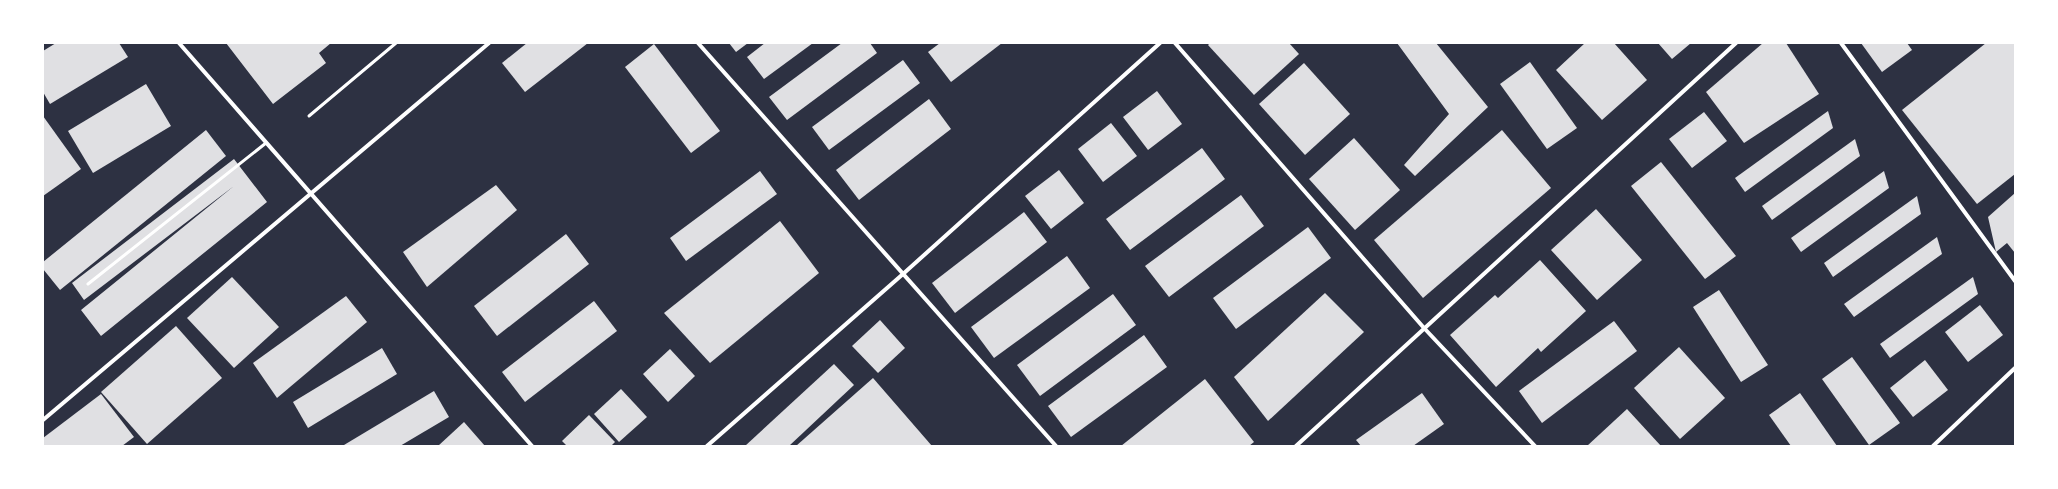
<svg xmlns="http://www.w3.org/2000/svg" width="2058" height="489" viewBox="0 0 2058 489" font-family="'Fira Sans',sans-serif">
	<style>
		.building { fill: #e0e0e3 }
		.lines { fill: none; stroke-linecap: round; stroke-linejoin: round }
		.service { stroke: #fff; stroke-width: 3 }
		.minor { stroke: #fff; stroke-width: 4 }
	</style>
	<rect width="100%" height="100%" fill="#2d3142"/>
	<g class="building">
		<polygon points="56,43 119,43 128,57 50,104 43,92 43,51"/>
		<polygon points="226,43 331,43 319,53 326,63 273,104"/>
		<polygon points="527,43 588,43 525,92 502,63"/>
		<polygon points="729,43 748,43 736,52"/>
		<polygon points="765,43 813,43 764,79 747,57"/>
		<polygon points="842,43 870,43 877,53 787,120 769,97"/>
		<polygon points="940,43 1002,43 951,82 928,52"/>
		<polygon points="1210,43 1289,43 1299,54 1254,95 1208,45"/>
		<polygon points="1397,43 1436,43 1488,107 1415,176 1404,165 1449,114"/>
		<polygon points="1585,43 1614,43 1647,80 1602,120 1556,70"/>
		<polygon points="1658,43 1691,43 1672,59"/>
		<polygon points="1763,43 1786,43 1819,94 1744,143 1706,92"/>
		<polygon points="1861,43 1907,43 1912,50 1882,72"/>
		<polygon points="1986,43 2015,43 2015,174 1977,204 1902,110"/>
		<polygon points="654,44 720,131 691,153 625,67"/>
		<polygon points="903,60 920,83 829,150 812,127"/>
		<polygon points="1530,62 1577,128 1547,149 1500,84"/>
		<polygon points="1304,63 1350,114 1305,155 1259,104"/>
		<polygon points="146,84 171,126 93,173 68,131"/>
		<polygon points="1157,91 1182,124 1148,150 1123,117"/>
		<polygon points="929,99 951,129 859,200 836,170"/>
		<polygon points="1828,111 1833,128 1745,192 1735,178"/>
		<polygon points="1704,112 1727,141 1692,168 1669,139"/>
		<polygon points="43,116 81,169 43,196"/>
		<polygon points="1111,123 1137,156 1103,182 1078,149"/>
		<polygon points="206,130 226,156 60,290 43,269 43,262"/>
		<polygon points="1502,130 1551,188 1423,298 1374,240"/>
		<polygon points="1354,138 1400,190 1355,230 1309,179"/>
		<polygon points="1855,139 1860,156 1772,220 1762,206"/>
		<polygon points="1202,148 1225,179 1130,250 1106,219"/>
		<polygon points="234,159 267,202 101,336 81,310 234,186 84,300 72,283"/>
		<polygon points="1661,162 1736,256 1705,279 1631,186"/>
		<polygon points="1059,170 1084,203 1051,229 1025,196"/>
		<polygon points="760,171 777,194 686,261 670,238"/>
		<polygon points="1884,171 1889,188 1801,252 1791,238"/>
		<polygon points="496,185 517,210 427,287 403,252"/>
		<polygon points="2015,193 2015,253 2007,243 1996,252 1988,217"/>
		<polygon points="1241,195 1264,226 1169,297 1145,266"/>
		<polygon points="1917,196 1921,214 1833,277 1824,263"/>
		<polygon points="1596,209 1642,260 1597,300 1551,250"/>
		<polygon points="1024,212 1047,242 955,313 932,283"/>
		<polygon points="780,221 819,273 710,363 664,313"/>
		<polygon points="1308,227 1331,258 1236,329 1213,298"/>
		<polygon points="566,234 589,264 497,336 474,306"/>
		<polygon points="1937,237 1942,254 1854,317 1844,304"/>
		<polygon points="1067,256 1090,288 994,358 971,327"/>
		<polygon points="1540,260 1586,311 1541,352 1538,348 1496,387 1450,335 1495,295 1498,298"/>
		<polygon points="232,277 279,327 234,368 187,318"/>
		<polygon points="1973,277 1978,294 1890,358 1880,344"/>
		<polygon points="1719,290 1768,365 1741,382 1693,307"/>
		<polygon points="1325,293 1364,332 1268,421 1234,377"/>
		<polygon points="1113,294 1136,325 1040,396 1017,365"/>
		<polygon points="346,296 367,322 277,398 253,363"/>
		<polygon points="594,301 617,331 525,402 502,372"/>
		<polygon points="1980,305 2003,335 1968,362 1945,332"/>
		<polygon points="880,320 905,348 878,373 852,346"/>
		<polygon points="1614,321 1637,351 1542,423 1519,391"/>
		<polygon points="176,326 222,378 147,444 101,392"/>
		<polygon points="1144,335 1167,367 1071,437 1048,406"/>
		<polygon points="1679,347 1725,398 1680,439 1634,388"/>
		<polygon points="382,348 397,374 308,428 293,402"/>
		<polygon points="670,349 695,376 668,402 643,374"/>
		<polygon points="1852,357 1900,423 1869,445 1822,379"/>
		<polygon points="1925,360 1948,390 1913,417 1890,388"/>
		<polygon points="834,364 854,385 789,446 745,446"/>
		<polygon points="873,378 932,446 796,446"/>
		<polygon points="1205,379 1254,442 1249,446 1121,446"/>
		<polygon points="621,389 647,417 619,442 594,414"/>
		<polygon points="434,391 449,417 400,446 345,446 344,445"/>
		<polygon points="1422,393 1444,424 1413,446 1361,446 1356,440"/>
		<polygon points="1800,393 1837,446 1791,446 1769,415"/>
		<polygon points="101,394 134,437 122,446 43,446 43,438"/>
		<polygon points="1627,409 1661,446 1587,446"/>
		<polygon points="589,415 615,442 611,446 567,446 562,441"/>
		<polygon points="464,422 485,446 438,446"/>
	</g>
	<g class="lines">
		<g class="service">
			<polyline points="309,116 396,43"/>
			<polyline points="88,284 266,143"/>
		</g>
		<g class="minor">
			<polyline points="179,43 532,446"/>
			<path d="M698,43c119,135 239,268 358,403"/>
			<polyline points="1175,43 1424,328 1535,446"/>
			<polyline points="1841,43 2015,281"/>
			<polyline points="43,420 489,43"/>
			<polyline points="707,446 903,274 1160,43"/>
			<polyline points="1296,446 1736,43"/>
			<polyline points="1933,446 2015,368"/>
		</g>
	</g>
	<rect width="2058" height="489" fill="none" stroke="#ffffff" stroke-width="88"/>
</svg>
